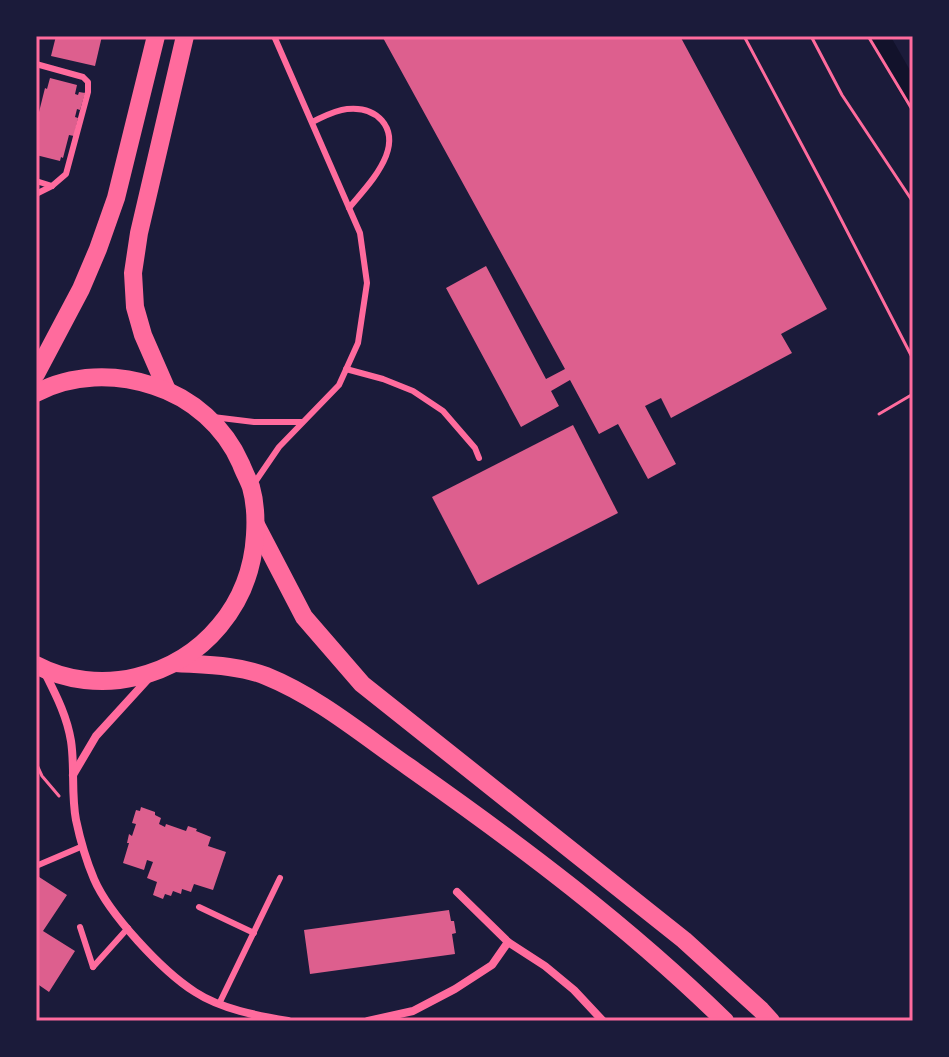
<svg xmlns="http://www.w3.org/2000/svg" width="949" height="1057" viewBox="0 0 949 1057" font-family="'Space Grotesk',sans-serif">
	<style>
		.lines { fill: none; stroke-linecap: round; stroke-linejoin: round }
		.canal { stroke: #12122b; stroke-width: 20 }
		.building { fill: #dd5f8e }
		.path { stroke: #ff6b9d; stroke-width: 3 }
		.service { stroke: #ff6b9d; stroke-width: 6 }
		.minor { stroke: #ff6b9d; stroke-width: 8 }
		.primary { stroke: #ff6b9d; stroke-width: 18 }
		.trunk { stroke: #ff6b9d; stroke-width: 18 }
		.neatline { fill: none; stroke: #ff6b9d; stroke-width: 3 }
	</style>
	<rect width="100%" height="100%" fill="#1b1b3a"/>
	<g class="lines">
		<polyline class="canal" points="879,36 913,96"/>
	</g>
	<g class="building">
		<polygon points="56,36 102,36 95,66 51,56"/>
		<polygon points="382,36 680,36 827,309 781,334 792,353 671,418 661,398 645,406 676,464 648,479 618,424 599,434 570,380 551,391 559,406 521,427 446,288 486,266 546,379 565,369"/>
		<polygon points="50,78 77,85 75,94 78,95 79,92 85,93 80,110 77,109 75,117 78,118 74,136 69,135 63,158 61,157 60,161 36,155 36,124 45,88 47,89"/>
		<polygon points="573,425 618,513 478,585 432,497"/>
		<polygon points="141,807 155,812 155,815 161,818 159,824 165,827 166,824 186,831 188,826 197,829 196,831 211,837 208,846 226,852 213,890 194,884 191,892 182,889 181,894 173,891 171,896 165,894 163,899 153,895 157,882 147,878 153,862 147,860 144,870 123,863 129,843 127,843 129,834 132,836 136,824 132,823 136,810 140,811"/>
		<polygon points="36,875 67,895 43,931 75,951 49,992 36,983"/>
		<polygon points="449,910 451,921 454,921 456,933 452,934 455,954 310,974 304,930"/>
	</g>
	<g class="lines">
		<g class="path">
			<polyline points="744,36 830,198 913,359"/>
			<polyline points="811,36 842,95 913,202"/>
			<polyline points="868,36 913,111"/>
			<polyline points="879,414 913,394"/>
			<polyline points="36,763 42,776 59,796"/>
		</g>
		<g class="service">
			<polyline points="36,64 83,77 88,82 88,92 66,174 52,186 36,194"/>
			<path d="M312,122c11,-5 23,-12 35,-13 30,-3 50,18 39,47 -8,20 -24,36 -37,52"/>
			<polyline points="36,181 52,186"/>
			<polyline points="346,369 383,379 413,391 443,411 475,448 479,458"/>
			<polyline points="213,417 254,422 302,422"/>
			<polyline points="253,485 279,447 339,385 358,343 367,283 360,233 274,36"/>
			<polyline points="36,866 83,846"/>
			<polyline points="199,907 254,933"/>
			<polyline points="80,927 93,967"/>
			<polyline points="93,967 128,928"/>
			<polyline points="219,1004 280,878"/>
		</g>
		<g class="minor">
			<path d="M45,673c11,22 22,43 26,68 4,26 0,53 5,79 4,19 10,40 18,59 15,35 68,92 101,113 26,17 63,24 93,29"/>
			<polyline points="73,775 96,736 148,679"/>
			<polyline points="457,892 508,942 545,966 574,990 603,1021"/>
			<polyline points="368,1021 413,1011 455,989 492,965 508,942"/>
		</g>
		<g class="primary">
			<polyline points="256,525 304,617 362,684 684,940 761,1010 771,1021"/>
			<path d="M176,663c30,2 62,2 90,13 52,21 97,59 143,91 111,78 219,159 316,254"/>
		</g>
		<g class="trunk">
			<polyline points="36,374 81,289 98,249 116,198 156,36"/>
			<polyline points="167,390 143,335 135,307 133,273 139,233 185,36"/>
			<path d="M36,393c36,-19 79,-20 118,-7 38,12 71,41 87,78 3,8 7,15 10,23 4,14 5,33 4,48 -4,69 -51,126 -119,142 -33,8 -70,4 -100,-12"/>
		</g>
	</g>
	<rect width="949" height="1057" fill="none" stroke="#1b1b3a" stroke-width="76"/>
	<rect x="38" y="38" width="873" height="981" class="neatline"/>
</svg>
